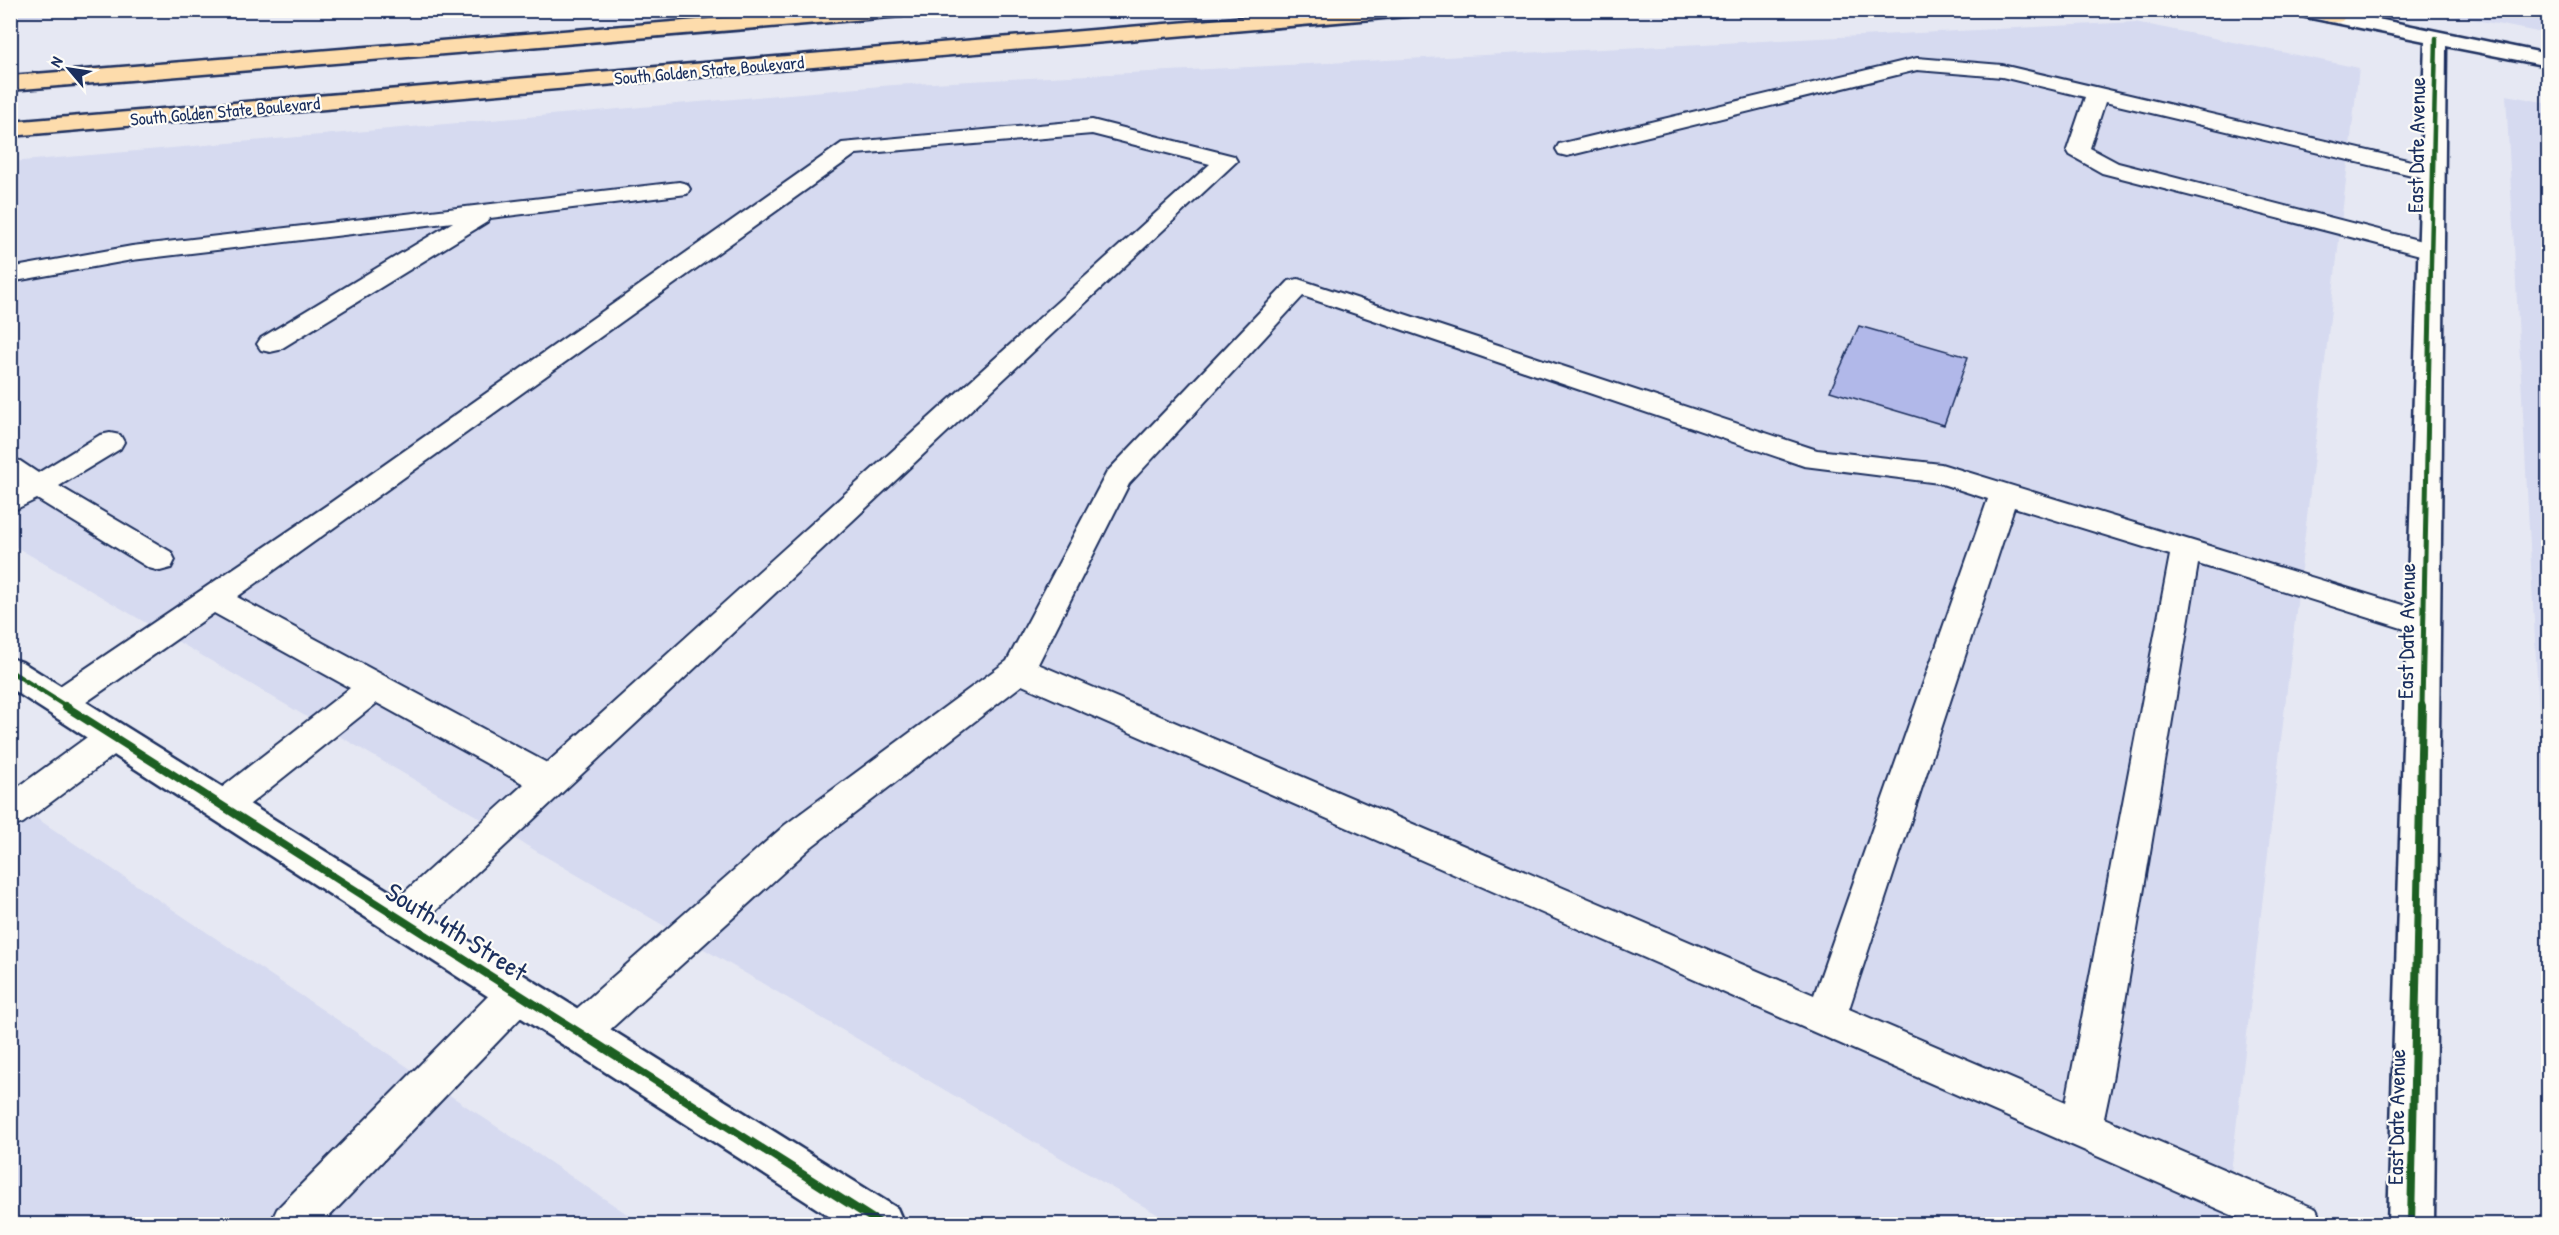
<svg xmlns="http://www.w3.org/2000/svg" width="2559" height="1235" viewBox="0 0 2559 1235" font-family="'Patrick Hand',sans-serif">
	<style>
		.built { fill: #d6daf0 }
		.building { fill: #b1b8e9; stroke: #1b2f5e; stroke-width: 1.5 }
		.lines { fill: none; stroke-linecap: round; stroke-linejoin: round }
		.lane-casing { stroke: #1b2f5e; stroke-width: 4 }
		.street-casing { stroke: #1b2f5e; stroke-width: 5 }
		.primary-casing { stroke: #1b2f5e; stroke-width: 5 }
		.lane { fill: #fdfcf7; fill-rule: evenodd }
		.street { fill: #fdfcf7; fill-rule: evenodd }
		.primary { fill: #fddcac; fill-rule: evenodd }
		.cycleway-far2-casing { stroke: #fdfcf7; stroke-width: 7 }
		.cycleway-far1-casing { stroke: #fdfcf7; stroke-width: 9 }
		.cycleway-casing { stroke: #fdfcf7; stroke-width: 11 }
		.cycleway-far2 { stroke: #1b5e20; stroke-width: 4.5 }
		.cycleway-far1 { stroke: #1b5e20; stroke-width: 5 }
		.cycleway { stroke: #1b5e20; stroke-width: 8 }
		.labels { text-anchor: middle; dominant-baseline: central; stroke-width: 4.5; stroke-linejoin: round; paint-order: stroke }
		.far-street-label { font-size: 18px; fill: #1b2f5e; stroke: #fdfcf7 }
		.street-label { font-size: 22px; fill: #1b2f5e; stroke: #fdfcf7 }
		.near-street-label { font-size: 27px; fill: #1b2f5e; stroke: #fdfcf7 }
	</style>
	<rect width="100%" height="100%" fill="#e6e8f3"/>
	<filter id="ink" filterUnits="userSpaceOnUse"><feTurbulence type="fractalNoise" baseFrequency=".0167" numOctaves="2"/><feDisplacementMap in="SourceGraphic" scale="12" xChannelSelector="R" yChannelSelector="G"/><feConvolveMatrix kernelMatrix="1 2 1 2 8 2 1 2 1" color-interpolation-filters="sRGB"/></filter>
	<g filter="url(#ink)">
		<g class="built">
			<polygon points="11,10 121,10 121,11 11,19"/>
			<polygon points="2430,11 2548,11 2548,34"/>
			<polygon points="2135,22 2359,68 2225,1224 1174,1224 11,544 11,162 893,85"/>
			<polygon points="2506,95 2548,103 2548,879 2535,640"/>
			<polygon points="11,801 642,1224 11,1224"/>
		</g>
		<polygon class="building" points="1859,326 1968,357 1944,425 1830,391"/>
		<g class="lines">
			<defs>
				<g id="lane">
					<polygon points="1917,58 2002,65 2441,168 2444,173 2441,178 2433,180 2105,102 2090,148 2118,163 2441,246 2444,251 2441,256 2432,258 2102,173 2070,155 2067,150 2085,97 2002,77 1917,70 1567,156 1559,154 1556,149 1559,144"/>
					<path d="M1092,120l142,36 3,5 -824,771 -13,5 -13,-5 -6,-12 6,-12 137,-124 -147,-81 -142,113 -12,5 -12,-5 -6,-10 6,-10 139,-108 -136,-75 -142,99 -12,4 -12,-4 -5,-9 5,-9 282,-191 512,-360zM1092,134l118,30 -663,599 -310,-166 619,-443z"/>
					<polygon points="679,182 687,184 690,189 687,194 490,218 487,222 279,350 270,352 261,350 257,344 261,338 453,222 132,260 10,282 10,268 132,246"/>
					<path d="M1298,279l519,171 124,14 494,151 5,8 -5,8 -11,4 -226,-71 -86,516 -8,38 212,91 7,15h-71l-1230,-539 -211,162 -219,199 -14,6 -14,-6 -6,-13 6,-13 221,-195 222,-164 100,-189 182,-191zM1303,296l501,170 135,17 49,16 -174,496 -776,-331 91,-180zM2014,507l156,48 -104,547 -217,-93z"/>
					<polygon points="110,433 120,435 124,442 120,449 59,486 171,552 175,560 171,568 160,571 149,568 37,499 10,512 10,489 16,485 10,482 10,459 20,461 38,473 100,435"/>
					<polygon points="113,723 125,727 130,737 125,747 23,823 10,828 10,793 101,727"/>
					<polygon points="517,976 531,981 537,994 531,1007 322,1224 270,1224 277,1209 503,981"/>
				</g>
				<g id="street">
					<polygon points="2291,10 2334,10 2548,54 2548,66 2446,46 2434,1224 2388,1224 2425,41 2301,16 2294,14"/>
					<polygon points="10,658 22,662 897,1208 904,1224 841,1224 10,688"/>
				</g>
				<g id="primary">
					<polygon points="821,10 912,10 909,14 902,16 10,90 10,76"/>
					<polygon points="1329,10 1417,10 1414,14 1407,16 10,136 10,122"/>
					<path d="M2310,10h28l7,7 -3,4c-11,3 -25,-1 -32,-11z"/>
				</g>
			</defs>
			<use href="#lane" class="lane-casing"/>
			<use href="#street" class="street-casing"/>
			<use href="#primary" class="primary-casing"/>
			<use href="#lane" class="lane"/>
			<use href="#street" class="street"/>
			<use href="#primary" class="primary"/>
			<defs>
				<polyline id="cycleway-far2" points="2430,306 2436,38"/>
				<g id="cycleway-far1">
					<polyline points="10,671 67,707"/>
					<polyline points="2422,707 2430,304"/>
				</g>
				<g id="cycleway">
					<polyline points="65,706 881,1224"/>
					<polyline points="2411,1224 2422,706"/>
				</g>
			</defs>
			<use href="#cycleway-far2" class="cycleway-far2-casing"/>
			<use href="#cycleway-far1" class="cycleway-far1-casing"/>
			<use href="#cycleway" class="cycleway-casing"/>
			<use href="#cycleway-far2" class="cycleway-far2"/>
			<use href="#cycleway-far1" class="cycleway-far1"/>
			<use href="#cycleway" class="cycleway"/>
		</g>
	</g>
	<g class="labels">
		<g class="far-street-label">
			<text transform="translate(709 70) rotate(-5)">South Golden State Boulevard</text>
			<text transform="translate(225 111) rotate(-5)">South Golden State Boulevard</text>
		</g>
		<g class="street-label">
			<text transform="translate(2416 145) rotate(-89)">East Date Avenue</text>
			<text transform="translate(2406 631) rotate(-89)">East Date Avenue</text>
			<text transform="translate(2396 1117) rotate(-89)">East Date Avenue</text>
		</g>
		<g class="near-street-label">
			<text transform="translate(457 931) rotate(32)">South 4th Street</text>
		</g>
	</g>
	<rect width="2559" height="1235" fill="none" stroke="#fdfcf7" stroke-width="36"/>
	<rect x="18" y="18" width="2523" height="1199" fill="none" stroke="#1b2f5e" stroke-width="2" filter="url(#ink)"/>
	<g transform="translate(69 69) rotate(299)" stroke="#fdfcf7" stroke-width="4.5" paint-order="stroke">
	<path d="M0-4.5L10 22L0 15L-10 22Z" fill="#1b2f5e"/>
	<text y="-9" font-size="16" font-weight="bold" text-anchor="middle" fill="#1b2f5e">N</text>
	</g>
</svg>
